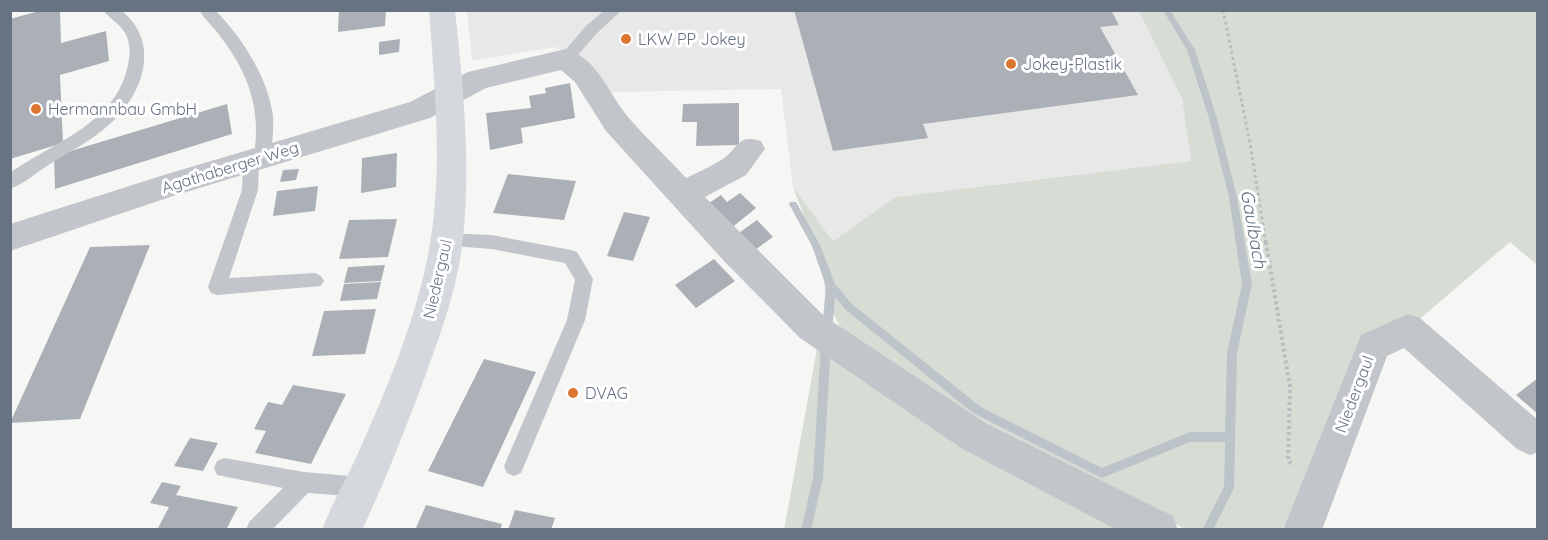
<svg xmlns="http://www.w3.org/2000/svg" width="1548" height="540" viewBox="0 0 1548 540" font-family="Quicksand,sans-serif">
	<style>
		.built { fill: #e7e8e7 }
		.green { fill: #d7ddd5 }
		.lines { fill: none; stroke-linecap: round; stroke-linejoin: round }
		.stream { fill: #bcc4ca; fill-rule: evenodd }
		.building { fill: #abb0b7 }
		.path-far1 { stroke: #babcbf; stroke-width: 3; stroke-dasharray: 3 3; stroke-linecap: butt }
		.path { stroke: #babcbf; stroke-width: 4; stroke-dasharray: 3 3; stroke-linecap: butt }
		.lane { fill: #c2c5c9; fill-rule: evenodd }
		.street { fill: #c2c5c9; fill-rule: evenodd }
		.secondary { fill: #d5d8dc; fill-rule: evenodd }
		.poi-dot { fill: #db752f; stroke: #fff; stroke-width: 2 }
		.labels { text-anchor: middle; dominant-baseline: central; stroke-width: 6; stroke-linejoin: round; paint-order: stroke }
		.poi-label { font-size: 16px; fill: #677283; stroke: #fff; text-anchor: start }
		.street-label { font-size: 16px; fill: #677283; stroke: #fff }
		.water-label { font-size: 18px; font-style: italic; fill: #63737f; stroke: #fff }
	</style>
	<rect width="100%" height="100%" fill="#f6f7f4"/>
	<polygon class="built" points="467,11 1139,11 1182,99 1191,161 895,197 833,241 793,187 781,89 612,92 605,90 583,63 555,47 472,61"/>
	<g class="green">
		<polygon points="1139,11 1537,11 1537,265 1510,242 1408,329 1373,346 1320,482 1282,529 1185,529 972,421 842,331 827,301 820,258 793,187 833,241 895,197 1191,161 1182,99"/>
		<polygon points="817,349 1125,530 784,530"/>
	</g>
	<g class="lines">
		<g class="stream">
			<polygon points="1163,10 1170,10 1195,50 1217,118 1237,197 1252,284 1237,353 1234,488 1213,530 1202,530 1224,487 1225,442 1190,442 1102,478 973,413 846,310 835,297 832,331 830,334 827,335 824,334 822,331 826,286 812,246 789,204 790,202 796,202 820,245 835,284 852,304 981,407 1102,468 1190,432 1225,432 1227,353 1242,284 1229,197 1209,118 1187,50"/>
			<polygon points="826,340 829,341 831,344 823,478 811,530 801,530 813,478 821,344 823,341"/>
		</g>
	</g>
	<g class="building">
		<polygon points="43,10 60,10 61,43 106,31 109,61 60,75 63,143 10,159 10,19"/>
		<polygon points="339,10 386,10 385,26 338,32"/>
		<polygon points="794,10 1111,10 1119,25 1100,27 1138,95 923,124 928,138 833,151"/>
		<polygon points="400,39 399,52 379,55 379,42"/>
		<polygon points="570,83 575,118 521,128 523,143 490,150 486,113 531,108 529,96 546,93 545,88"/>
		<polygon points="739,103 739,145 696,146 697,122 682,122 683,104"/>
		<polygon points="227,104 232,134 55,189 54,156"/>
		<polygon points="397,153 396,187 361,193 362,158"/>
		<polygon points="299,169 296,180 280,182 283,170"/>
		<polygon points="508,174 576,181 564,220 493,213"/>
		<polygon points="318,186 315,211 273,216 277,191"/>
		<polygon points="740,193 756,208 730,229 706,205 721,195 727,202"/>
		<polygon points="624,212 650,217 633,261 607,256"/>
		<polygon points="397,219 388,257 339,259 349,220"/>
		<polygon points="757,220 773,237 752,252 736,235"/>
		<polygon points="150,245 80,419 10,423 90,247"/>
		<polygon points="714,259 735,281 696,308 675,285"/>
		<polygon points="385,265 381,281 344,283 348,267"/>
		<polygon points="381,282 377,299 340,301 344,284"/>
		<polygon points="376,309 365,354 312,356 324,311"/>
		<polygon points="484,359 536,372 483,487 428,471"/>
		<polygon points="1538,378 1538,414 1516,395"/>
		<polygon points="293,385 346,394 311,464 255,453 266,431 254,429 268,402 282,405"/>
		<polygon points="190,438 218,443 203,471 174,466"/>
		<polygon points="162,482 181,486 176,495 238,507 226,530 157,530 169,507 150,503"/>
		<polygon points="426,505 502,524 500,530 415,530"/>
		<polygon points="515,510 555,518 551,530 508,530"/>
	</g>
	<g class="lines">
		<polyline class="path-far1" points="1223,10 1250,143 1266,244"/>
		<polyline class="path" points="1266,242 1290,387 1288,461 1294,465"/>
		<g class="lane">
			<path d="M103,10h18c40,32 23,83 -10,113 -18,17 -40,28 -61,41 -13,8 -26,20 -40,25v-16c42,-30 104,-49 117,-104 3,-11 4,-21 0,-32 -4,-12 -17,-17 -24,-27z"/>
			<path d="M199,10h16c27,27 53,68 58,106 1,14 -1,28 -3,42l-2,5 -9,1 -1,26 -29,88 86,-5 6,3 3,5 -3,5 -104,9 -6,-2 -3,-6 34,-97 1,-29 2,-5h9c7,-48 -5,-82 -34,-120 -6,-9 -15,-16 -21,-26z"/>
			<polygon points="605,10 622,10 596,34 571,63 561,63 558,59 561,55 586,26"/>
			<polygon points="447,233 491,235 571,250 577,252 593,279 585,320 521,473 514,476 507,473 504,466 567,320 575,280 565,263 491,249 441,245 438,240 441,235"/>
			<polygon points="224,458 304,472 362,477 369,480 372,487 369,494 362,497 308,493 272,530 246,530 249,522 283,488 217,475 214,468 217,461"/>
		</g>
		<g class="street">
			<path d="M566,49c32,10 42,44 62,68 18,21 39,40 58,61 12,-6 24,-11 35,-18 18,-10 14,-27 40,-19l4,8 -19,26 -41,22 119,119 163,108 186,92 5,14h-61l-156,-82 -161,-110 -76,-77 -118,-130 -31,-49 -14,-12 -75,18 -56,30 -260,79 -160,54v-27l157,-50 243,-72 58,-30z"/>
			<polygon points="1408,314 1420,318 1538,420 1538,452 1530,455 1517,449 1404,348 1387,356 1322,530 1283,530 1361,335"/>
		</g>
		<path class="secondary" d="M429,10h26c8,76 16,152 8,228 -5,50 -23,97 -40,144 -19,50 -38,100 -61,148h-40c9,-24 22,-47 33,-70 29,-64 58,-132 72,-200 17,-82 8,-168 2,-250z"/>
	</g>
	<g class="poi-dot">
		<circle cx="626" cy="39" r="6"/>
		<circle cx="1011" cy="64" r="6"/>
		<circle cx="36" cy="109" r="6"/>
		<circle cx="573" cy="393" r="6"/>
	</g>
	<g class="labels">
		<g class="poi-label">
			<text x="638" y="39">LKW PP Jokey</text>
			<text x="1023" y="64">Jokey-Plastik</text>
			<text x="48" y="109">Hermannbau GmbH</text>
			<text x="585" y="393">DVAG</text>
		</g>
		<g class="street-label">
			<text transform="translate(230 167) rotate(-17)">Agathaberger Weg</text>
			<text transform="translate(437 279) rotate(-77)">Niedergaul</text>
			<text transform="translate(1354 394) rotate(-69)">Niedergaul</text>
		</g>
		<g class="water-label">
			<text transform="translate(1254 229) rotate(80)">Gaulbach</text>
		</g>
	</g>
	<rect width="1548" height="540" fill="none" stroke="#677283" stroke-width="24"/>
</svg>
